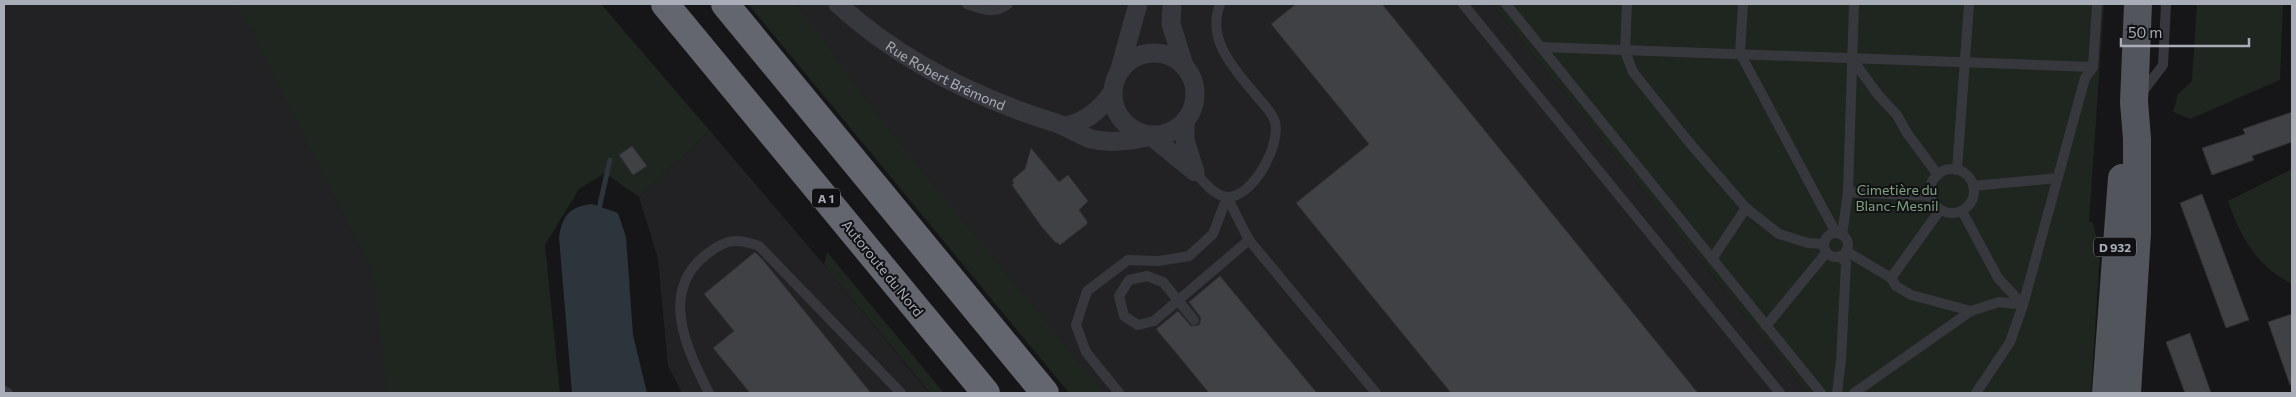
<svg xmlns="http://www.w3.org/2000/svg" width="2296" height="397" viewBox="0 0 2296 397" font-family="Commissioner,sans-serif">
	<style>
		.built { fill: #222225 }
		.green { fill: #1e261f }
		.water { fill: #2c353c }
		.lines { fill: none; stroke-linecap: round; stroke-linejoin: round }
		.stream { stroke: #2c353c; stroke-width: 5 }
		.building { fill: #404145; stroke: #303034 }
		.service { stroke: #37383d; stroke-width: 10 }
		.minor { stroke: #37383d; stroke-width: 19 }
		.primary { stroke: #53555c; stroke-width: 28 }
		.motorway { stroke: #63666e; stroke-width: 28 }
		.service-bridge { stroke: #37383d; stroke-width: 10 }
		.labels { text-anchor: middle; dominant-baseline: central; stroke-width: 4; stroke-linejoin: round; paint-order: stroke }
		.shield { fill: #111113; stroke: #7b7e86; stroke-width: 1 }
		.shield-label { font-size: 12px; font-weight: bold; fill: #a8adb8 }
		.street-label { font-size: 14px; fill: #a8adb8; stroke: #111113 }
		.park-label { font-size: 14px; fill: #7fa381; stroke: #111113 }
	</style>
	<rect width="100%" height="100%" fill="#161618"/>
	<g class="built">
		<polygon points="4,4 583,4 536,243 547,393 4,393"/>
		<polygon points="760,4 1492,4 1808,393 1079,393"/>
		<polygon points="710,131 820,260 929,393 682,393 668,366 658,259 639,197"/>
	</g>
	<g class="green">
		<polygon points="237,4 601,4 710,131 639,197 605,173 579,189 545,245 560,393 387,393 372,271"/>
		<polygon points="748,4 796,4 893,135 1104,393 1069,393"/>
		<polygon points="1492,4 2104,4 2089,221 2093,223 2100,252 2091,393 1808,393"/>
		<polygon points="2197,4 2283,4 2280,80 2190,119 2173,112 2178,94 2192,81"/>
		<path d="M2292,169v115c-35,-17 -52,-48 -64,-83z"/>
		<polygon points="827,252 944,393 930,393 824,265"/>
	</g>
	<path class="water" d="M592,204l26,9 8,24 7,98 14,58h-75l-13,-156c4,-22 10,-30 33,-33z"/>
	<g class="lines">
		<polyline class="stream" points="598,213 610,160"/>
	</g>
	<g class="building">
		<polygon points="1296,4 1382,4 1698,393 1451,393 1296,203 1369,144 1271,24"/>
		<polygon points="2292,112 2292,142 2252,156 2254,160 2212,175 2202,148 2245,134 2243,129"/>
		<polygon points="632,146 647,166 633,175 619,155"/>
		<polygon points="1031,148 1059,182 1068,175 1088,201 1079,210 1087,221 1087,224 1060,245 1057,242 1056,243 1041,226 1012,185 1014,183 1012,180 1025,169"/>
		<polygon points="2202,194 2249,320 2226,328 2180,203"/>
		<polygon points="755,252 763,260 871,393 750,393 713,348 734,331 704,294"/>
		<polygon points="1220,276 1317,393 1209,393 1177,354 1156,329 1178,311 1191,326 1199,325 1201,318 1189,302"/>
		<polygon points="2292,314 2292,384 2290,385 2268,322"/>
		<polygon points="2190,333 2211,393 2185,393 2166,342"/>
	</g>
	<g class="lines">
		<g class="service">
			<path d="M967,4c14,5 28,11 41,0"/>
			<polyline points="1463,4 1780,393"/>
			<polyline points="1506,4 1821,393"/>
			<polyline points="1627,4 1625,51 1633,72 1688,141 1746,208 1779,234 1808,243 1824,244"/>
			<polyline points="1743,4 1740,53 1836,233"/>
			<polyline points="1541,47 2093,67"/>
			<polyline points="1852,59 1879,96 1897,115 1907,133 1938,175"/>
			<polyline points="2141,94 2163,65 2166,4"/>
			<circle cx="1952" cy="191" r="22"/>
			<polyline points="1957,170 1969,4"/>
			<path d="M1195,172c8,9 20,25 33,25 25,0 53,-52 47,-75 -2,-8 -9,-15 -15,-22 -22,-27 -55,-58 -40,-96"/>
			<polyline points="1973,186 2058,178"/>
			<polyline points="1848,192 1930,196"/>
			<polyline points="1227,197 1249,240 1376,393"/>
			<polyline points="1962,211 1998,278 2023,305"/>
			<circle cx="1836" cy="245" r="12"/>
			<polyline points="1842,235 1848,192 1854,4"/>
			<polyline points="1846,251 1891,278 1896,286 1911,295 1971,311"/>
			<polyline points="1712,259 1746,208"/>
			<polyline points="1891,278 1940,210"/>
			<polyline points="1154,321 1249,240"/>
			<polyline points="1766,326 1826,253"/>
			<polyline points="4,391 8,393"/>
			<path d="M709,393c-22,-43 -51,-102 -2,-139 19,-15 29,-16 52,-8l142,147"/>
			<polyline points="1119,393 1086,352 1076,325 1087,291 1128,260 1159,261 1189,256 1213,234 1227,197"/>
			<polyline points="1837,393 1841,360 1846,263 1840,256"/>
			<polyline points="1854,393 1971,311 1999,302 2023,305"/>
			<polyline points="1976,393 2010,342 2023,305 2085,78 2093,67 2097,4"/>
		</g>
		<g class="minor">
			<path id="s1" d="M838,4c62,57 138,94 218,119 12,4 23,12 35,16 20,5 40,2 60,-3"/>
			<polyline points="1172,4 1171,24 1184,65"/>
			<circle cx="1154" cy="94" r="41"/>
			<polyline points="1119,72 1138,4"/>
			<path d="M1066,126c19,-4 35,-17 46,-33"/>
			<polyline points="1151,136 1195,172 1185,140 1185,122"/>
		</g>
		<g class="primary">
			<polyline points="2106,393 2122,178"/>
			<polyline points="2127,393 2137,233 2137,139 2134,102 2138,4"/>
		</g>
		<g class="motorway">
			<polyline points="665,4 986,393"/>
			<polyline points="725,4 1045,393"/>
		</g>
		<polyline class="service-bridge" points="1154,321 1138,325 1124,316 1119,296 1129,280 1147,276 1163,282 1194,320"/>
	</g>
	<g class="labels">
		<g class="shield">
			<rect x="812" y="188.5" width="28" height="19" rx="4"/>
			<rect x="2094" y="237.5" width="42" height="19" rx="4"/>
		</g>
		<g class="shield-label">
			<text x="826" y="198">A 1</text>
			<text x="2115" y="247">D 932</text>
		</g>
		<g class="street-label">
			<text stroke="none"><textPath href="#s1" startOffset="130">Rue Robert Brémond</textPath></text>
			<text transform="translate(883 268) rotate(51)">Autoroute du Nord</text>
		</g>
		<g class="park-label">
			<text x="1897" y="189">Cimetière du<tspan x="1897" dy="16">Blanc-Mesnil</tspan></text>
		</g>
	</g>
	<rect width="2296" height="397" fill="none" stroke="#a8adb8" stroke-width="10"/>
	<path d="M2121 38v8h128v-8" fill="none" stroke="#a8adb8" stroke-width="2.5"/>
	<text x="2128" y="38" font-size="15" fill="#a8adb8" stroke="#111113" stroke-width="4" paint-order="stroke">50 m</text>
</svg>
